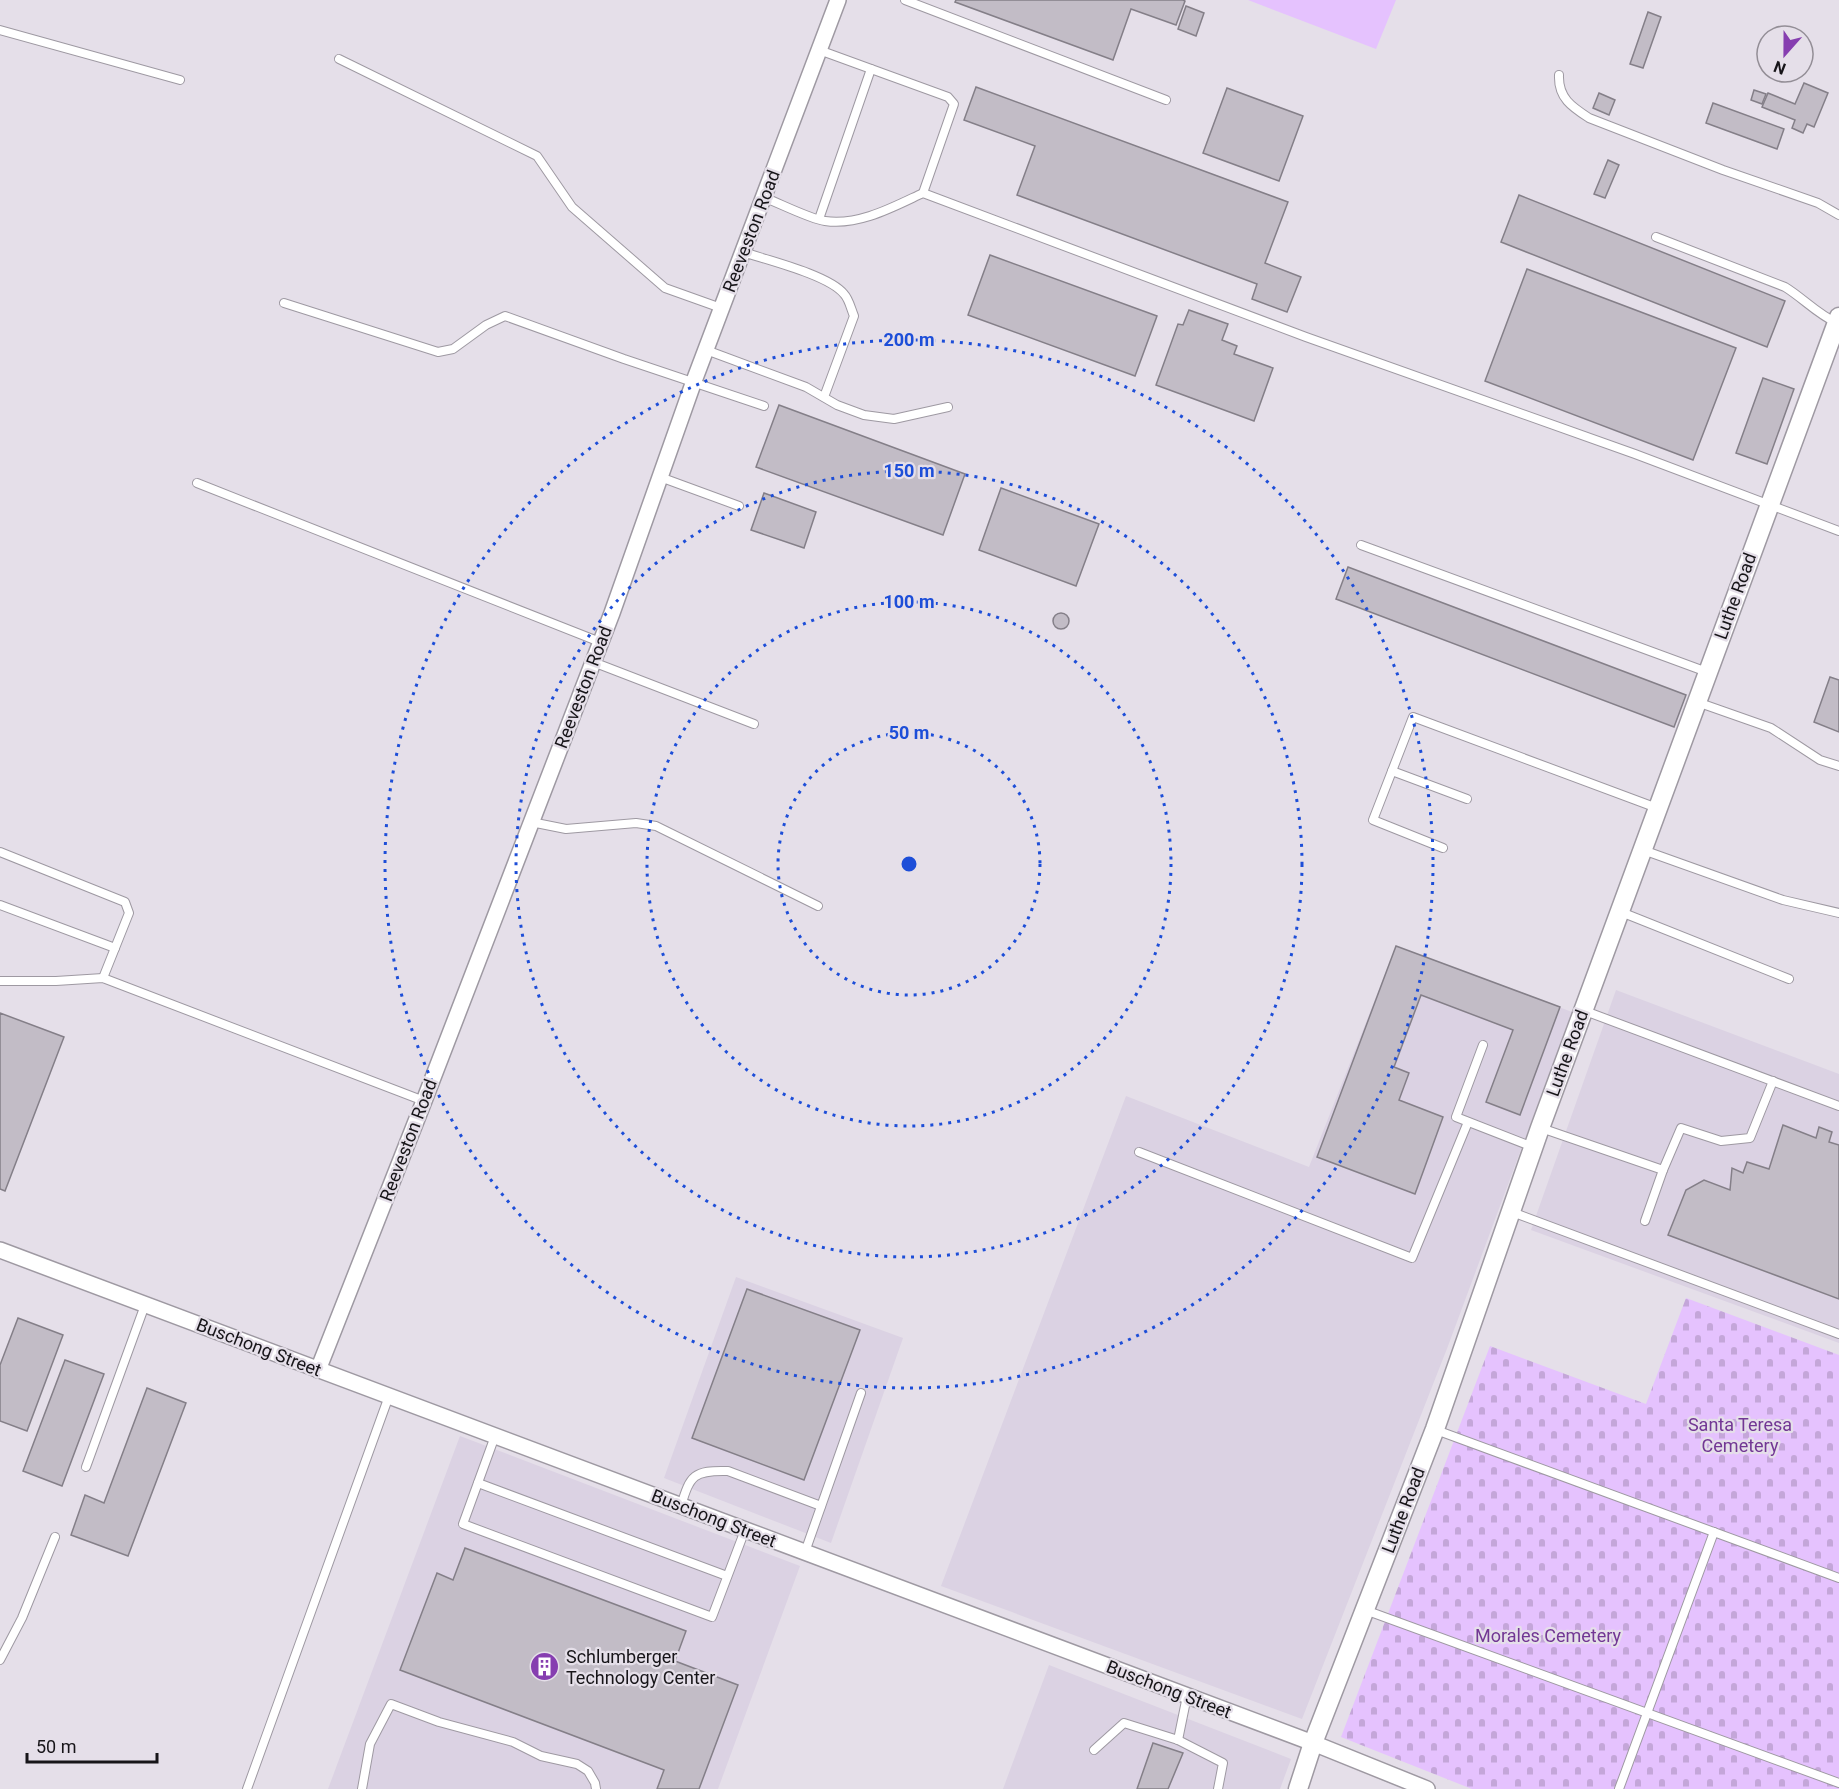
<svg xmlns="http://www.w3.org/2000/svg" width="1839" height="1789" viewBox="0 0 1839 1789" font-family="Roboto,sans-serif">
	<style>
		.built { fill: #dbd2e3 }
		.cemetery { fill: url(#cemetery-stones) }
		.garden { fill: #e5c2fe }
		.building { fill: #c2bcc6; stroke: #847f88; stroke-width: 1.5 }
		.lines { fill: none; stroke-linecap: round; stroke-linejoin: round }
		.service-casing { stroke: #9e99a2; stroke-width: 10 }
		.minor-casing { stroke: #9e99a2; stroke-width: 18 }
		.tertiary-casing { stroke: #9e99a2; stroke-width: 21 }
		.service { stroke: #fff; stroke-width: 8 }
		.minor { stroke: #fff; stroke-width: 15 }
		.tertiary { stroke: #fff; stroke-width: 18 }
		.ring { fill: none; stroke: #1d4ed8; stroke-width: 3; stroke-dasharray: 3 6 }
		.labels { text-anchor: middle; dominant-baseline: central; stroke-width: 4.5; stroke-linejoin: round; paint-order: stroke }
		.street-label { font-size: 18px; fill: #171519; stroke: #e5dfe9 }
		.park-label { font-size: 18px; fill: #723794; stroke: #e5dfe9 }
		.poi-label { font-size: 18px; fill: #171519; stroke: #e5dfe9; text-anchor: start }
		.centre { fill: #1d4ed8; stroke: #e5dfe9; stroke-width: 3 }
		.ring-label { font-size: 18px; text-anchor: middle; font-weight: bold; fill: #1d4ed8; stroke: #e5dfe9; stroke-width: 4.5; stroke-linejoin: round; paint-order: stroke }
	</style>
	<defs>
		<pattern id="cemetery-stones" width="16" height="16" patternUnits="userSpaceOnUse" patternTransform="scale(1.5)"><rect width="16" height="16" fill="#e5c2fe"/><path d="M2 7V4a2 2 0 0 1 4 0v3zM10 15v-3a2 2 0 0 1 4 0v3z" fill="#c4a6d9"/></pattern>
	</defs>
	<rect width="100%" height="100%" fill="#e5dfe9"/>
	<g class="built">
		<polygon points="1396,946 1572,1012 1448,1346 1302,1719 941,1586 1126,1096 1309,1167"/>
		<polygon points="1616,990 1839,1074 1839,1343 1531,1230"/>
		<polygon points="736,1277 903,1338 831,1543 664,1478"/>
		<polygon points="460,1436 800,1566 718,1789 328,1789"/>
		<polygon points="1049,1665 1291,1759 1280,1789 1003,1789"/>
	</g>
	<polygon class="cemetery" points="1686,1298 1839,1355 1839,1789 1472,1789 1341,1737 1490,1346 1646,1404"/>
	<polygon class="garden" points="1248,0 1396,0 1376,49"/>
	<g class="building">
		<polygon points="956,0 1183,0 1185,1 1176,25 1131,9 1113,60 955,2"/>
		<polygon points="1186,6 1204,13 1196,36 1178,29"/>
		<polygon points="1648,12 1661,17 1643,68 1630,64"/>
		<polygon points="1804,83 1828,93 1814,127 1807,124 1803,133 1792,128 1795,120 1762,107 1768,93 1795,104"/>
		<polygon points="976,87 1288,202 1265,263 1301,277 1287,312 1252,299 1257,284 1017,195 1035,146 964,120"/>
		<polygon points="1227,88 1303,116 1279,181 1203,153"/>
		<polygon points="1754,90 1766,94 1762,104 1751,100"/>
		<polygon points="1599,93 1615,100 1609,115 1593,108"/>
		<polygon points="1713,103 1784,129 1777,149 1706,123"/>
		<polygon points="1608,160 1619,165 1605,198 1594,194"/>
		<polygon points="1519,195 1785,301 1767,347 1501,242"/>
		<polygon points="990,255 1157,316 1135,376 968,315"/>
		<polygon points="1527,269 1736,348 1693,460 1485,381"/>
		<polygon points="1189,310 1228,324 1222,340 1237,346 1234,354 1273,368 1254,421 1156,385 1178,324 1183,325"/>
		<polygon points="1763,378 1794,389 1767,464 1736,453"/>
		<polygon points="779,405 965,474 943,535 756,467"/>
		<polygon points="1001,488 1099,524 1076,586 979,550"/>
		<polygon points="764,493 816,512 804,548 751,530"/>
		<polygon points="1348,567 1686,695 1674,727 1336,599"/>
		<circle cx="1061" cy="621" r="8"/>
		<polygon points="1830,677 1839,680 1839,732 1814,722"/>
		<polygon points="1396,946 1560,1007 1520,1115 1486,1102 1513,1030 1421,995 1394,1067 1409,1073 1399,1100 1443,1117 1415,1194 1317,1157"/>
		<polygon points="0,1013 64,1037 5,1191 0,1189"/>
		<polygon points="1783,1125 1816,1138 1819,1127 1832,1132 1829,1142 1839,1145 1839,1299 1668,1235 1686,1190 1704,1180 1730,1190 1732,1168 1743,1173 1747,1162 1769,1169"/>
		<polygon points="747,1289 860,1330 804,1480 692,1438"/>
		<polygon points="18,1318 63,1335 27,1431 0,1421 0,1365"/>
		<polygon points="65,1360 104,1374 62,1486 23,1471"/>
		<polygon points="147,1388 186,1403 128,1556 71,1535 85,1495 104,1503"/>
		<polygon points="465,1548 686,1631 675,1661 738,1685 699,1789 657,1789 664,1770 400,1670 437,1573 453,1580"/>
		<polygon points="1153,1743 1183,1753 1168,1789 1137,1789"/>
	</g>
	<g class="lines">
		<defs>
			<g id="service">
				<polyline points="905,0 1166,100"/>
				<polyline points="0,30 180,80"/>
				<polyline points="819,50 948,97 954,104 923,193"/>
				<polyline points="339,59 537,156 572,207 665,288 721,308"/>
				<path d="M1559,75c-1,23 13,32 30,43l134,52 95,33 21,12"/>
				<path d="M763,197c16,6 47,22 62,24 34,5 68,-14 98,-28l383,144 329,117 204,77"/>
				<polyline points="819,219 871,69"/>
				<path d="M1656,237l129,50c18,11 32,27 52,36"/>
				<path d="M743,252c24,8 86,23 101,42 5,5 7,15 10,22l-30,81"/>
				<polyline points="284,303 438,352 453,349 486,325 505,316 624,359 764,406"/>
				<polyline points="706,350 806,387 837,405 864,415 894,419 948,407"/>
				<polyline points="660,477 739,506"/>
				<polyline points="197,483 600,642"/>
				<polyline points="1361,545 1707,672"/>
				<polyline points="593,662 754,724"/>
				<polyline points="1697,702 1771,728 1820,760 1839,766"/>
				<polyline points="1392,771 1467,799"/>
				<polyline points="531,822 566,829 636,823 656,826 818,906"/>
				<polyline points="1443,848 1373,820 1413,717 1657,808"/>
				<polyline points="1643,850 1783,900 1839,913"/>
				<polyline points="0,852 125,902 129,913 103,978"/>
				<polyline points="0,905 115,948"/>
				<polyline points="1621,912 1789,979"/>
				<polyline points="0,981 56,981 103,978 424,1101"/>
				<polyline points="1585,1011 1839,1106"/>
				<polyline points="1483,1045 1456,1117 1533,1147"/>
				<polyline points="1541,1128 1663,1170 1681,1128 1721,1141 1750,1138 1773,1081"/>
				<polyline points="1139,1152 1412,1258 1468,1122"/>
				<polyline points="1512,1212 1839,1334"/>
				<polyline points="1645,1221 1663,1170"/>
				<polyline points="1436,1430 1839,1578"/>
				<polyline points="495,1436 463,1524 712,1617 745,1530"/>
				<polyline points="86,1467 145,1305"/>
				<polyline points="478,1483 727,1576"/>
				<path d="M681,1506c9,-31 13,-36 47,-35l93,35"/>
				<polyline points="805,1552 861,1393"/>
				<polyline points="1365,1610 1839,1783"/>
				<polyline points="0,1660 22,1618 55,1537"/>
				<polyline points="1178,1740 1187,1696"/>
				<polyline points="1094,1750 1124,1723 1178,1740 1223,1763 1218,1789"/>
				<polyline points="247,1789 389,1396"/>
				<polyline points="362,1789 370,1744 391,1704 439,1722 513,1742 541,1756 577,1764 588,1771 595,1783 596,1789"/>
				<polyline points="1619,1789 1714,1532"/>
			</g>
			<g id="minor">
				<polyline points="0,1250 1313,1743 1427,1789"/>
				<polyline points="318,1370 424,1101 612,613 694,381 838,0"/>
			</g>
			<polyline id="tertiary" points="1298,1789 1313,1743 1435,1429 1540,1128 1839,317"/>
		</defs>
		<use href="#service" class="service-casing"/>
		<use href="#minor" class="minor-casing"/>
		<use href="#tertiary" class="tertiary-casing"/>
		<use href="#service" class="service"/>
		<use href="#minor" class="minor"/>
		<use href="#tertiary" class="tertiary"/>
	</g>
	<g class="ring">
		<circle cx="909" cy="864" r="131"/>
		<circle cx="909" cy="864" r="262"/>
		<circle cx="909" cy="864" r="393"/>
		<circle cx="909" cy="864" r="524"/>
	</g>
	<defs>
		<symbol id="building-disc" viewBox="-11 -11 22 22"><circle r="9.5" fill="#863eb0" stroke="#e5dfe9"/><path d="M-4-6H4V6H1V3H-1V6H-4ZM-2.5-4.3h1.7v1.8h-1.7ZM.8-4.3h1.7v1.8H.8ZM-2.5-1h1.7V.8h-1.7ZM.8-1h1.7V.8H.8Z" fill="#fff"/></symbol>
	</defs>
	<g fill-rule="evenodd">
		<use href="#building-disc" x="528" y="1650" width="33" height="33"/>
	</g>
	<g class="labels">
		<g class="street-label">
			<text transform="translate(751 231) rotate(-69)">Reeveston Road</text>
			<text transform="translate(1735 596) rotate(-70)">Luthe Road</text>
			<text transform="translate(583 687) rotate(-69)">Reeveston Road</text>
			<text transform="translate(1567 1053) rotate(-70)">Luthe Road</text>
			<text transform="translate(408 1140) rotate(-69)">Reeveston Road</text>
			<text transform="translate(259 1347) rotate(21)">Buschong Street</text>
			<text transform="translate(1403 1510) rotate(-69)">Luthe Road</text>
			<text transform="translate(714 1518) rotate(21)">Buschong Street</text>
			<text transform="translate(1169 1689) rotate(21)">Buschong Street</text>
		</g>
		<g class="park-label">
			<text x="1740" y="1424">Santa Teresa<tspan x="1740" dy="21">Cemetery</tspan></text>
			<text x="1548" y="1635">Morales Cemetery</text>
		</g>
		<g class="poi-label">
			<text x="566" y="1656">Schlumberger<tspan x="566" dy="21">Technology Center</tspan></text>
		</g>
	</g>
	<circle cx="909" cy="864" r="9" class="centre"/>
	<g class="ring-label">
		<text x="909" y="346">200 m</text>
		<text x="909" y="477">150 m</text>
		<text x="909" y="608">100 m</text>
		<text x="909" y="739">50 m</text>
	</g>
	<g transform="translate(1785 54) rotate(201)"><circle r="28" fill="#e5dfe9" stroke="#938e96" stroke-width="1.5"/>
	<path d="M0-4.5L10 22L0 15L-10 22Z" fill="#863eb0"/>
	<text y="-9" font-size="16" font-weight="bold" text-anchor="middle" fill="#171519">N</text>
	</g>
	<path d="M27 1753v9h130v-9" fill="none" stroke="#171519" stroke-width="3"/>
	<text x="36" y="1753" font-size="18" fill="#171519" stroke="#e5dfe9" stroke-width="4.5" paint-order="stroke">50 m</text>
</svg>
